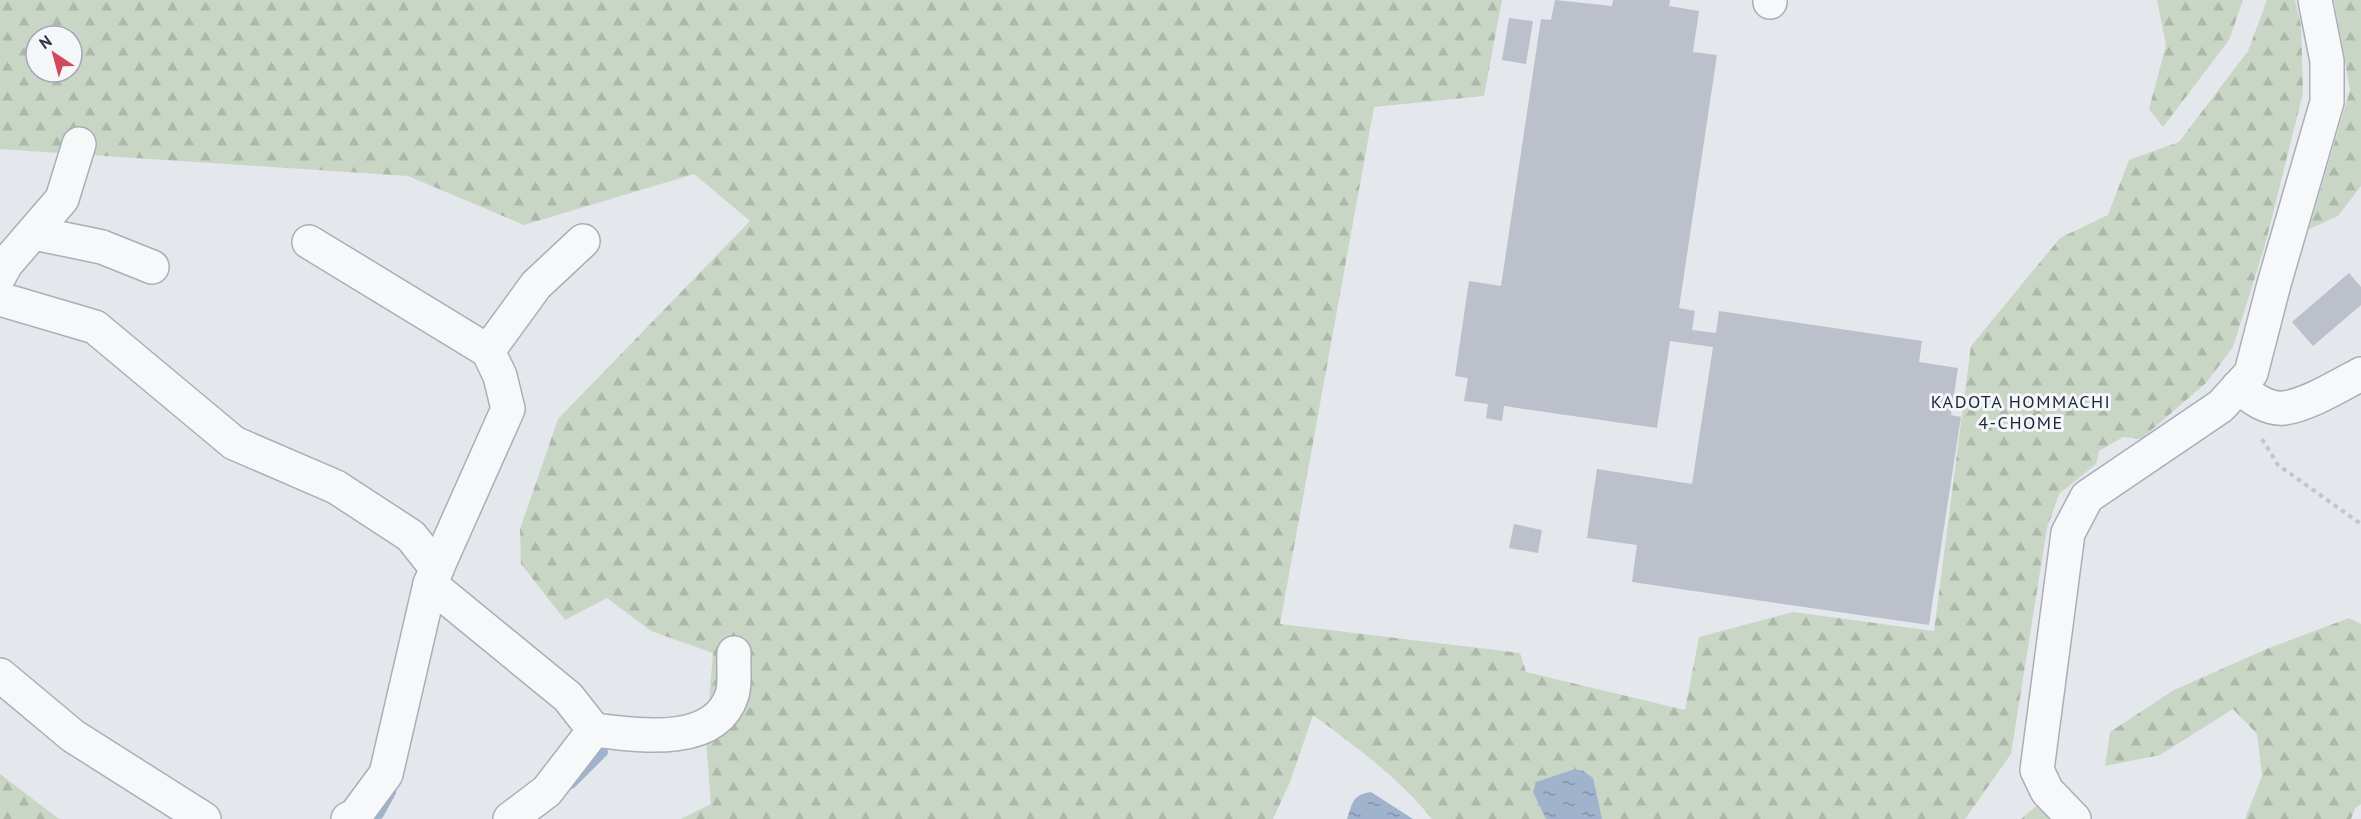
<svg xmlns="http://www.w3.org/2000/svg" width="2361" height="819" viewBox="0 0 2361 819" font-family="'PT Sans',sans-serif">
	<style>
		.forest { fill: url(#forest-firs); fill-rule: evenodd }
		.water { fill: url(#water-ripples) }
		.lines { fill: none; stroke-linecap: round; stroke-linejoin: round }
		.stream { stroke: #9fb4cc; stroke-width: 10 }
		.building { fill: #bbc0ca }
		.minor-casing { stroke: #a9aeb7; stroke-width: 36 }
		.path { stroke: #c2c5cb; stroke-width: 4; stroke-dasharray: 4.5 4.5; stroke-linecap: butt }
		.minor { stroke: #f7f8fa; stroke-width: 33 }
		.labels { text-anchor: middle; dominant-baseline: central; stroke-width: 6; stroke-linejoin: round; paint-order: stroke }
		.neighbourhood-label { font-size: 18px; letter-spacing: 1.5px; fill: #1d2536; stroke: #f4f6f9 }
	</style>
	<defs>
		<pattern id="forest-firs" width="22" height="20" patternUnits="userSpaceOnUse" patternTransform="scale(1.5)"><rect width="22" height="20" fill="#c9d6c5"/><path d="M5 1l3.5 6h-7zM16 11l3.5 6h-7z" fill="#adb8ab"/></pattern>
		<pattern id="water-ripples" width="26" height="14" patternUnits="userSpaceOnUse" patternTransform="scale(1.5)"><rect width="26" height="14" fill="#9fb4cc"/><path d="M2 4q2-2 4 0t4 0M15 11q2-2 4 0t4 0" fill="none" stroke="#8293a7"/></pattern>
	</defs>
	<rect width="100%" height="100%" fill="#e4e7ec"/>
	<g class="forest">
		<path d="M0,0h1502l-18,96 -110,11 -94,517 240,29 6,19 159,38 14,-73 94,-25 141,19 37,-285 89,-108 48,-23 21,-55 50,-18 69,-91 19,-51h28l6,25 2,68 -38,152 -32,102 -27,36 -65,56 -18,-2 -24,14 -3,13 -37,30 -12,34 -36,226 -46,65h-533c-33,-41 -77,-73 -119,-104l-23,67 -17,37h-592l30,-15 -5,-64 7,-87 -62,-22 -44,-33 -42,22 -44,-56 -1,-35 38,-110 192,-198 -56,-47 -170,51 -116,-49 -408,-27zM36,36h36v36h-36z"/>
		<polygon points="2157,0 2243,0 2229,40 2163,127 2149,109 2166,45"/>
		<polygon points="2334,0 2361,0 2361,186 2338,216 2309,229 2350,90"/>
		<polygon points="2349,618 2361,624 2361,804 2355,808 2351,819 2245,819 2262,776 2257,734 2233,709 2160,755 2105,766 2110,732 2174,690 2269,648"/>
		<polygon points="0,774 59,819 0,819"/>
		<polygon points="2042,801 2060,819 2021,819"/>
	</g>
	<g class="water">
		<polygon points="1572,770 1582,770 1593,778 1602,819 1546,819 1533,792 1536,782"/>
		<path d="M1371,792l42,27h-66c6,-17 5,-24 24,-27z"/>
	</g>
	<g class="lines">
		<g class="stream">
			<polyline points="571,784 603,752"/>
			<polyline points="374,819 379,814 391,792"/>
		</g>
	</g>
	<g class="building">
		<polygon points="1555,0 1612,6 1613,0 1670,0 1669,6 1699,11 1693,52 1717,55 1679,308 1695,311 1692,330 1716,333 1719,311 1922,341 1919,362 1958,368 1951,415 1961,417 1929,625 1632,582 1637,545 1587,538 1597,469 1692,484 1713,347 1670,341 1657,428 1504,406 1502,421 1486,418 1488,404 1464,401 1468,378 1455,376 1469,281 1501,286 1541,19 1551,20"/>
		<polygon points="1509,18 1533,21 1526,64 1502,60"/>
		<polygon points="2349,273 2361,287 2361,305 2313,346 2292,322"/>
		<polygon points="1514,524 1542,530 1538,553 1509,548"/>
	</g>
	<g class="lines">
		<defs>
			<g id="minor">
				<polyline points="1770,2 1770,0"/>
				<polyline points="34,233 102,247 152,267"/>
				<polyline points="309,242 488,351 500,376 508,409 430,584 386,774 355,816 348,819"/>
				<polyline points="0,275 6,264 62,199 79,144"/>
				<polyline points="0,299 95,327 234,443 336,487 411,536 437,569"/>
				<polyline points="488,351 536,285 583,241"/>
				<path d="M2238,387c13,10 29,23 46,21 24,-3 56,-23 77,-34"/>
				<polyline points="430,584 568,697 594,730"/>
				<polyline points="0,675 73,736 204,819"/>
				<path d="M510,819l37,-28 47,-61c42,5 121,18 138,-35 4,-12 1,-30 2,-42"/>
				<polyline points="2074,819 2047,791 2037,770 2068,533 2087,497 2221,406 2251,373 2274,284 2327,102 2327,61 2315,0"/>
			</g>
		</defs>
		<use href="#minor" class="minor-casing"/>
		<polyline class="path" points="2262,439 2278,465 2361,524"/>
		<use href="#minor" class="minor"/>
	</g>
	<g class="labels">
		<g class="neighbourhood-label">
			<text x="2021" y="401">KADOTA HOMMACHI<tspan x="2021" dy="21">4-CHOME</tspan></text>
		</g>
	</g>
	<g transform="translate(54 54) rotate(324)"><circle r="28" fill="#f4f6f9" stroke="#a4a8b1" stroke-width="1.5"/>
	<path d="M0-4.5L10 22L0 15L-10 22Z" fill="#d1495b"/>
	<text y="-9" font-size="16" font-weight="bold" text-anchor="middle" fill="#2b3445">N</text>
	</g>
</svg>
